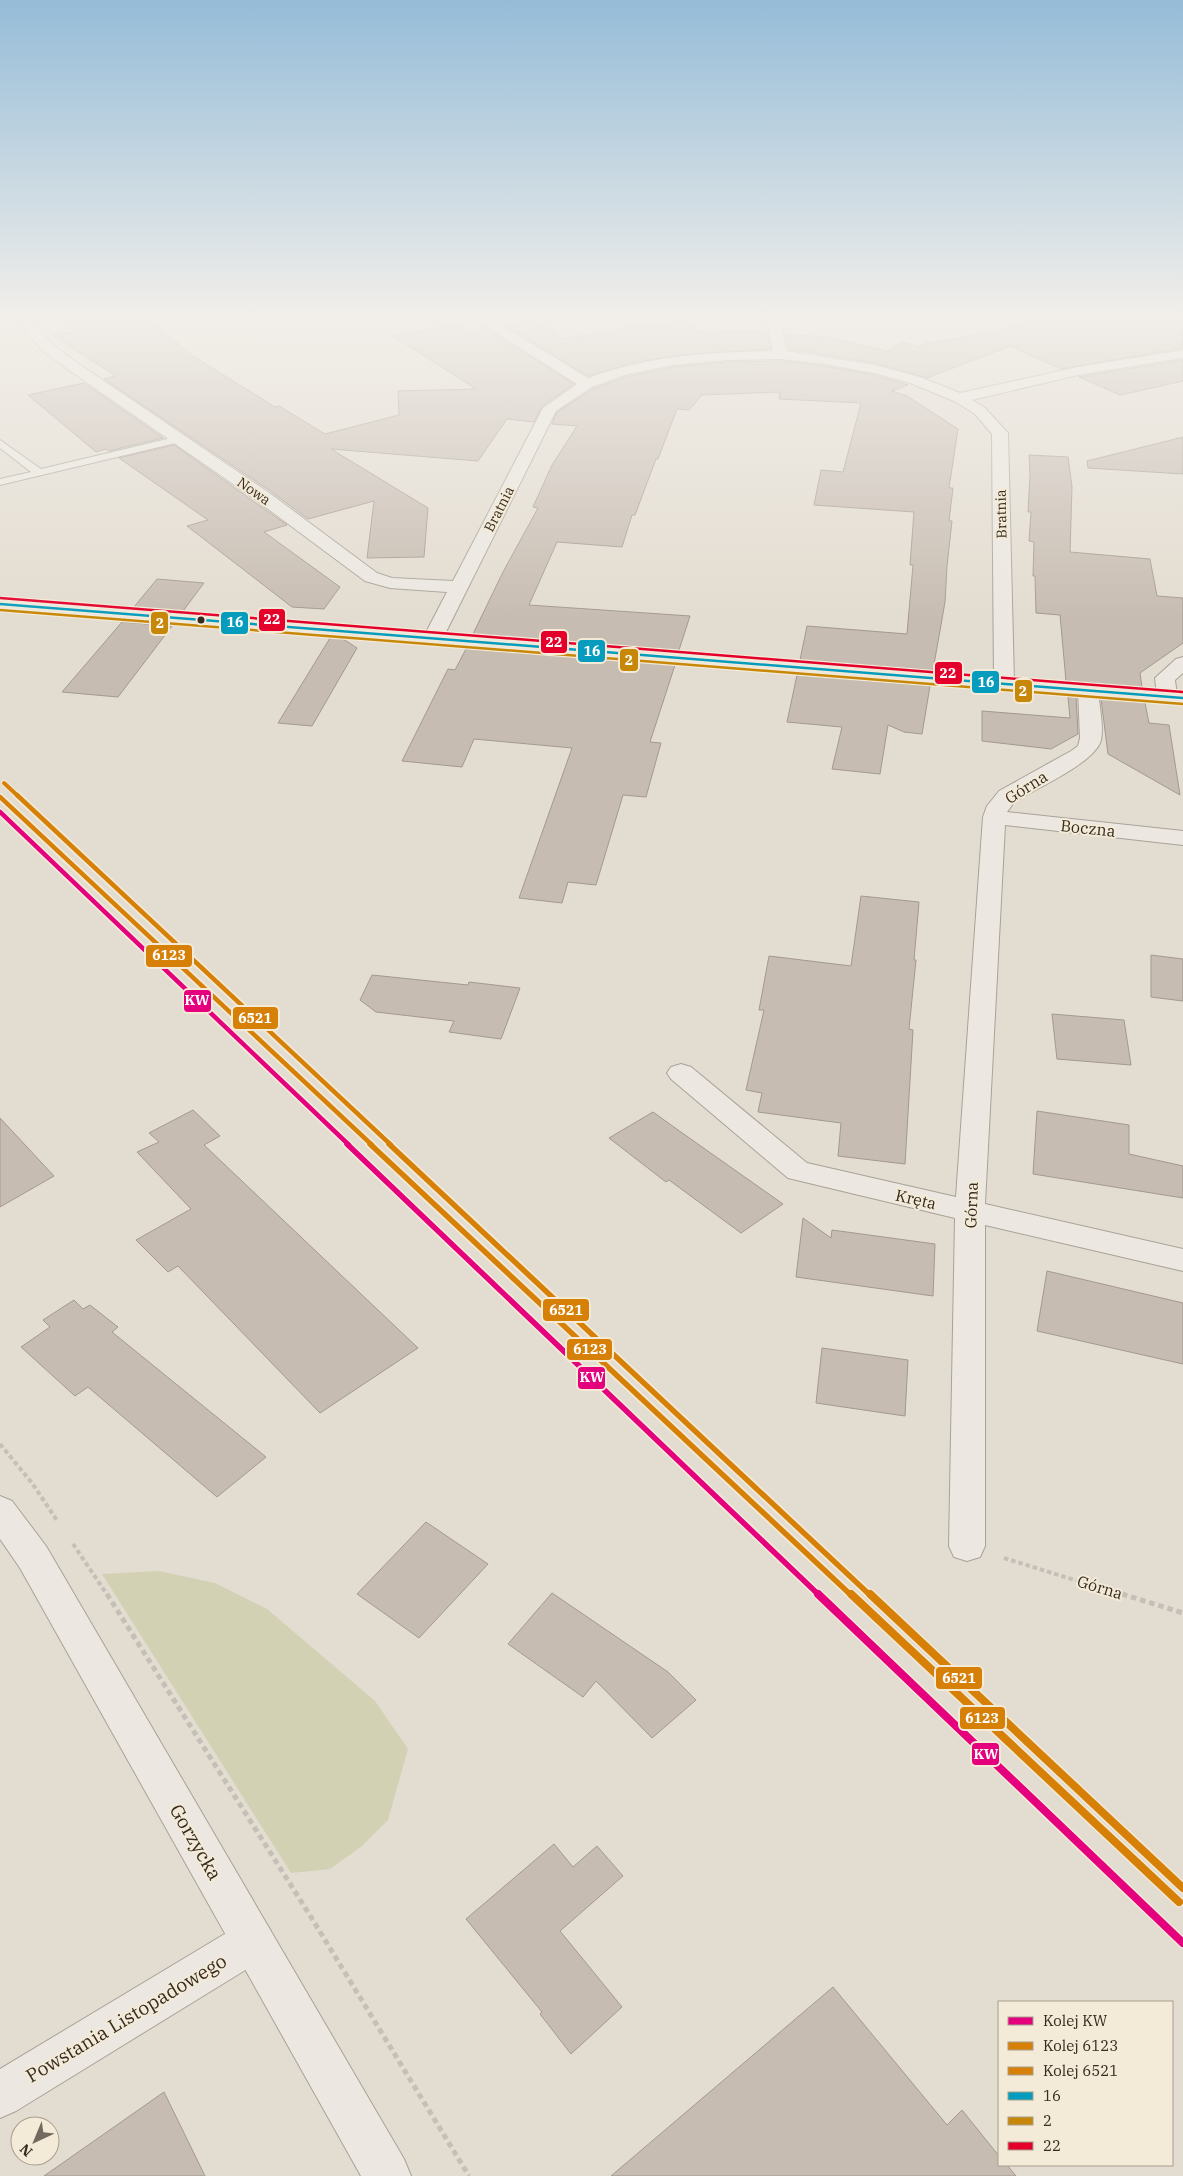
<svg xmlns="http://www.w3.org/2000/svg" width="1183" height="2176" viewBox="0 0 1183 2176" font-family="'IBM Plex Serif',serif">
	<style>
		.green { fill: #d2d1b4 }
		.building { fill: #c7bcb1; stroke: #a3998f }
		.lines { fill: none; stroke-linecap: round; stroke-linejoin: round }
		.service-casing { stroke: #a8a298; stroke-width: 2 }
		.minor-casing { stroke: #a8a298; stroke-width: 2 }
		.tertiary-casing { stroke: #a8a298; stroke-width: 2 }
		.secondary-casing { stroke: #989188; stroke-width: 2 }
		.path-far1 { stroke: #c4bfb7; stroke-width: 4; stroke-dasharray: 4.5 3; stroke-linecap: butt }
		.path { stroke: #c4bfb7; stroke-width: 5; stroke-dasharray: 5.5 4; stroke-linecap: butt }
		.service { fill: #ece8e1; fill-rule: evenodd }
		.minor { fill: #ece8e1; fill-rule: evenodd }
		.tertiary { fill: #ece8e1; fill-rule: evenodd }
		.secondary { fill: #ece8e1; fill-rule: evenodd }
		.bus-1-casing { stroke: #f3ead7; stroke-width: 5 }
		.bus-2-casing { stroke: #f3ead7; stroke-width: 5 }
		.bus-3-casing { stroke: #f3ead7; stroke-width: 5 }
		.bus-1 { stroke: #069cbd; stroke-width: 2.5 }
		.bus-2 { stroke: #c78708; stroke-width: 2.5 }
		.bus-3 { stroke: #e4002b; stroke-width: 2.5 }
		.rail-1-far2-casing { stroke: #f3ead7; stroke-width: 8 }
		.rail-1-far1-casing { stroke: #f3ead7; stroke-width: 9 }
		.rail-1-casing { stroke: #f3ead7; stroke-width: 11 }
		.rail-2-far2-casing { stroke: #f3ead7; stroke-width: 8 }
		.rail-2-far1-casing { stroke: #f3ead7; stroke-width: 9 }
		.rail-2-casing { stroke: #f3ead7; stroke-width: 11 }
		.rail-3-far3-casing { stroke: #f3ead7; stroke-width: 6 }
		.rail-3-far2-casing { stroke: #f3ead7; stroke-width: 8 }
		.rail-3-far1-casing { stroke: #f3ead7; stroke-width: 9 }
		.rail-3-casing { stroke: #f3ead7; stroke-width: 11 }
		.rail-1-far2 { stroke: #e5007d; stroke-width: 4.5 }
		.rail-1-far1 { stroke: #e5007d; stroke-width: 5.5 }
		.rail-1 { stroke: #e5007d; stroke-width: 8 }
		.rail-2-far2 { stroke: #d78007; stroke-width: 4.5 }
		.rail-2-far1 { stroke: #d78007; stroke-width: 5.5 }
		.rail-2 { stroke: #d78007; stroke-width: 8 }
		.rail-3-far3 { stroke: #d78007; stroke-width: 4 }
		.rail-3-far2 { stroke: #d78007; stroke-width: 4.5 }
		.rail-3-far1 { stroke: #d78007; stroke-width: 5.5 }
		.rail-3 { stroke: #d78007; stroke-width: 8 }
		.bus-dot { fill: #372b21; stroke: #f3ead7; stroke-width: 2 }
		.labels { text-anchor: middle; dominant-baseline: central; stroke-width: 4; stroke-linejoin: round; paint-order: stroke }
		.far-street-label { font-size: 14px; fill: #372b21; stroke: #f3ead7 }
		.street-label { font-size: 16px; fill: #372b21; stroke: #f3ead7 }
		.near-street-label { font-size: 19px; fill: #372b21; stroke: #f3ead7 }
		.line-badge { stroke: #f3ead7; stroke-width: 2 }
		.badge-label { font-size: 14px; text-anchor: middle; font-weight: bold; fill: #fff }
	</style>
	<rect width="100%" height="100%" fill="#e3dcd0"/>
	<polygon class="green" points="159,1571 215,1583 267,1609 375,1701 408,1749 388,1820 362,1846 330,1869 291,1873 102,1574"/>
	<g class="building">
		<polygon points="59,316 103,316 105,318 144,316 193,356 275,407 279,406 325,434 399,415 398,391 476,389 393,336 458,324 469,331 485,328 574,384 542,406 534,422 507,419 478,461 331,449 428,508 424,557 367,558 374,501 308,519 269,490 104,379 116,376 52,335 74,332"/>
		<polygon points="1018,316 1183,316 1183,348 1061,369 1010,346 927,378 875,363 789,349 785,334 827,337 888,351 902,342 920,347 929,341 932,343 1028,324"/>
		<polygon points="533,320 564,339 642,325 685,321 698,332 754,331 767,333 771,349 679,355 632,363 588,376 505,325"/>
		<polygon points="1183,360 1183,381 1120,395 1079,377"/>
		<polygon points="781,361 825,366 874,375 908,385 892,391 907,396 958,429 949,488 953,488 949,521 952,521 947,566 945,602 933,670 800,660 807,626 907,634 913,565 910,565 914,512 814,505 821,470 843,472 861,403 779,399 780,392 702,395 689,410 677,409 658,459 656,459 635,515 632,515 622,547 557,542 529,605 690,616 679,650 473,634 503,572 538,508 533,507 552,465 577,426 552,424 557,412 593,389 626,377 674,367 727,362"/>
		<polygon points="84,383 163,438 109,451 106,449 96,452 28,395"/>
		<polygon points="1183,437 1183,474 1088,468 1087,461"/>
		<polygon points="174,445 287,525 264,532 340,587 324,609 292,607 187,526 208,520 119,458"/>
		<polygon points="1029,455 1068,457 1072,487 1070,552 1150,559 1157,596 1183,598 1183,643 1140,673 1142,687 1066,681 1060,615 1036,613 1035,576 1033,576 1034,542 1029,541 1031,512 1028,512 1030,475"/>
		<polygon points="157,579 204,583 183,611 134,607"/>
		<polygon points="122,622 172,626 118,697 62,692"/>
		<polygon points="330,638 343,639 357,648 312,726 278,723"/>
		<polygon points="466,649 675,665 650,742 661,743 646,797 623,795 596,885 568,882 562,903 519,898 572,748 474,739 462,767 402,761 448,669 455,670"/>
		<polygon points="797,675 930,686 922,734 904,732 888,725 880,774 832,769 842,727 787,722"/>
		<polygon points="1068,697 1076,697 1078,734 1051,749 982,741 982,711 1070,718"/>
		<polygon points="1101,699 1145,703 1149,723 1169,725 1180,795 1108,754"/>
		<polygon points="861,896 919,902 914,960 916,960 909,1029 913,1030 905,1164 838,1156 841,1123 758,1112 762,1093 746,1090 764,1010 759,1010 769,956 851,966"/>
		<polygon points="1151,955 1183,959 1183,1001 1151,997"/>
		<polygon points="372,975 468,985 469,982 520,988 501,1039 449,1032 454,1021 376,1012 360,1000"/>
		<polygon points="1052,1014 1124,1020 1131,1065 1057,1059"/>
		<polygon points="193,1110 220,1136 204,1145 418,1348 320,1413 178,1266 168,1272 136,1240 191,1209 137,1152 159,1142 149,1133"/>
		<polygon points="1037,1111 1129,1125 1129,1154 1183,1166 1183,1198 1033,1174"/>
		<polygon points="653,1112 678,1130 783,1204 741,1233 669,1180 666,1182 609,1138"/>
		<polygon points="0,1118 54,1176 0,1207"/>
		<polygon points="803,1218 831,1238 832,1230 935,1244 933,1296 796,1277"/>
		<polygon points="1047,1271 1183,1303 1183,1364 1037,1331"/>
		<polygon points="74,1300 83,1309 90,1305 118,1327 112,1332 266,1457 217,1497 88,1387 75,1396 21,1347 50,1327 43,1320"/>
		<polygon points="822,1348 908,1360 905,1416 816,1403"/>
		<polygon points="426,1522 488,1564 419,1638 357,1594"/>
		<polygon points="552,1593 668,1672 696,1700 652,1738 596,1681 583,1697 508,1644"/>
		<polygon points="554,1844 573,1867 597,1846 623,1876 560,1931 622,2007 571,2054 540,2014 542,2012 466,1919"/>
		<polygon points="833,1987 947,2125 962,2110 999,2156 999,2165 1007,2165 1016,2176 611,2176"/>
		<polygon points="164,2092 205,2176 44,2176"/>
	</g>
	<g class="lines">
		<defs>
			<polygon id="service" points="180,436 184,437 184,441 0,485 0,479 31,472 0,448 0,440 41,469"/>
			<g id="minor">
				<path d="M14,316h14l24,28 24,18 192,130 109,81 15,5 61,3 90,-173 34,-24 -103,-65 -1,-3h14l101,62c59,-22 122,-26 185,-27l-8,-35h13l9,35 88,14 45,12 40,16 118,-26 105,-17v8l-105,17 -106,25 13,8 23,25 6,250 -3,4 -7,2 -7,-2 -3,-4 -2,-249 -17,-20 -21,-13 -44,-18 -36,-10 -49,-9 -44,-5 -54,1 -53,5 -49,10 -33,12 -36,24 -113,227 -3,4 -7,2 -7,-2 -3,-4 24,-46 -57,-4 -25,-7 -109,-81 -190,-132 -24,-18z"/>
				<polygon points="1183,657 1183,673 1175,680 1177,696 1174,700 1167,702 1160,700 1157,696 1155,678 1176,659"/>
				<path d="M1088,684l7,2 3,4c1,15 6,35 3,50 -5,22 -65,49 -86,61l-8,11 176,19v14l-178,-20 -20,379 198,45v22l-198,-46v321l-5,11 -13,4 -13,-4 -5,-11 6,-328 -167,-40 -117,-99 -4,-6 4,-6 10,-3 10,3 116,96 149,34 27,-380 4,-11 12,-15 72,-40 7,-5 2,-8 -2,-48 3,-4z"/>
				<polygon points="253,1919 268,1926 275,1941 268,1956 16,2111 0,2118 0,2069 238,1926"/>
			</g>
			<polygon id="tertiary" points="0,1496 12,1501 46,1546 404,2159 411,2176 361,2176 20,1568 0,1539"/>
			<polygon id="secondary" points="0,598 1183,692 1183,704 0,610"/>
		</defs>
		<use href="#service" class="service-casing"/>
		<use href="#minor" class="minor-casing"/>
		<use href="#tertiary" class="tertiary-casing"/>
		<use href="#secondary" class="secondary-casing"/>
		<g class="path-far1">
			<polyline points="0,1444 32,1483 58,1522"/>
			<polyline points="73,1544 108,1596"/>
			<polyline points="1004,1558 1126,1596"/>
		</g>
		<g class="path">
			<polyline points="107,1594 311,1917 469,2176"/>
			<polyline points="1122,1594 1183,1613"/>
		</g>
		<use href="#service" class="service"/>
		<use href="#minor" class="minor"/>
		<use href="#tertiary" class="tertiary"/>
		<use href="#secondary" class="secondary"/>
		<defs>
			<polyline id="bus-1" points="0,604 1183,698"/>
			<polyline id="bus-2" points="0,610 1183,704"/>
			<polyline id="bus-3" points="0,598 1183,692"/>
		</defs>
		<use href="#bus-1" class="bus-1-casing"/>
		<use href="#bus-2" class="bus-2-casing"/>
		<use href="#bus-3" class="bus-3-casing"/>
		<use href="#bus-1" class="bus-1"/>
		<use href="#bus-2" class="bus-2"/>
		<use href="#bus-3" class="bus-3"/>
		<defs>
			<polyline id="rail-1-far2" points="0,812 349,1145"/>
			<polyline id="rail-1-far1" points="347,1144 820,1596"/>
			<polyline id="rail-1" points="818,1594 1183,1943"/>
			<polyline id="rail-2-far2" points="0,797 372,1145"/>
			<polyline id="rail-2-far1" points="370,1144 852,1596"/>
			<polyline id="rail-2" points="851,1594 1179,1902"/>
			<polyline id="rail-3-far3" points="4,783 18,796"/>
			<polyline id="rail-3-far2" points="17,795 391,1145"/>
			<polyline id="rail-3-far1" points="389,1144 871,1596"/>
			<polyline id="rail-3" points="870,1594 1183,1888"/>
		</defs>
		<use href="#rail-1-far2" class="rail-1-far2-casing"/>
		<use href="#rail-1-far1" class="rail-1-far1-casing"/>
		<use href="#rail-1" class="rail-1-casing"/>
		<use href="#rail-2-far2" class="rail-2-far2-casing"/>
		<use href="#rail-2-far1" class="rail-2-far1-casing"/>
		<use href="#rail-2" class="rail-2-casing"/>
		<use href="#rail-3-far3" class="rail-3-far3-casing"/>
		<use href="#rail-3-far2" class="rail-3-far2-casing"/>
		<use href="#rail-3-far1" class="rail-3-far1-casing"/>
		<use href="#rail-3" class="rail-3-casing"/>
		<use href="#rail-1-far2" class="rail-1-far2"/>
		<use href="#rail-1-far1" class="rail-1-far1"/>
		<use href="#rail-1" class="rail-1"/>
		<use href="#rail-2-far2" class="rail-2-far2"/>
		<use href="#rail-2-far1" class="rail-2-far1"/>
		<use href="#rail-2" class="rail-2"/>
		<use href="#rail-3-far3" class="rail-3-far3"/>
		<use href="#rail-3-far2" class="rail-3-far2"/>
		<use href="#rail-3-far1" class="rail-3-far1"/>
		<use href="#rail-3" class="rail-3"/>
	</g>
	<linearGradient id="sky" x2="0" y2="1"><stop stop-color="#95bcd8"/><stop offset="0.51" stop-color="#f2efea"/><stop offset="1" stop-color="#f2efea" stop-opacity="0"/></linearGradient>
	<rect width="1183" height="620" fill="url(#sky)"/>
	<circle class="bus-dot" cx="201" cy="620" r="4.5"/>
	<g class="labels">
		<g class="far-street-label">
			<text transform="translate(254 491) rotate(35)">Nowa</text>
			<text transform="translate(499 509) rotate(-63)">Bratnia</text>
			<text transform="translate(1001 514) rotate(-91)">Bratnia</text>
		</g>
		<g class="street-label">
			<text transform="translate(1026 787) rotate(-32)">Górna</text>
			<text transform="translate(1088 828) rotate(6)">Boczna</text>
			<text transform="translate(916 1199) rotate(13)">Kręta</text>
			<text transform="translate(971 1205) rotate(-88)">Górna</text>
			<text transform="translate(1100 1587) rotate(17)">Górna</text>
		</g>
		<g class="near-street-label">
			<text transform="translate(196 1842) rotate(60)">Gorzycka</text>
			<text transform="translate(126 2018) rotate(-31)">Powstania Listopadowego</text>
		</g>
	</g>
	<g class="line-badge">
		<rect x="258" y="608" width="28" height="24" rx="5" fill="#e4002b"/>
		<rect x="220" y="611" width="29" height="24" rx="5" fill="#069cbd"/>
		<rect x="150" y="611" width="19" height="24" rx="5" fill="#c78708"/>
		<rect x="540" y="630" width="28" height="24" rx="5" fill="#e4002b"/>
		<rect x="577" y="639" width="29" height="24" rx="5" fill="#069cbd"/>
		<rect x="619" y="648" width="20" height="24" rx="5" fill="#c78708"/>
		<rect x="934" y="661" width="29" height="24" rx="5" fill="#e4002b"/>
		<rect x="971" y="670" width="29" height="24" rx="5" fill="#069cbd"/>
		<rect x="1014" y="679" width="19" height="24" rx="5" fill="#c78708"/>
		<rect x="145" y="944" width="48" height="24" rx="5" fill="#d78007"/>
		<rect x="183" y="989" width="29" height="24" rx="5" fill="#e5007d"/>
		<rect x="232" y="1006" width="47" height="24" rx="5" fill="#d78007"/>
		<rect x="542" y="1298" width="48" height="24" rx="5" fill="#d78007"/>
		<rect x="566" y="1338" width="47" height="23" rx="5" fill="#d78007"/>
		<rect x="577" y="1366" width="29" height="24" rx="5" fill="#e5007d"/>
		<rect x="935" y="1666" width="48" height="24" rx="5" fill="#d78007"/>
		<rect x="959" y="1706" width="47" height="24" rx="5" fill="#d78007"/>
		<rect x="971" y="1742" width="29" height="24" rx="5" fill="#e5007d"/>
	</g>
	<g class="badge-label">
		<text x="272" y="624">22</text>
		<text x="235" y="627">16</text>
		<text x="160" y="628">2</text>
		<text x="554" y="647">22</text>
		<text x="592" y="656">16</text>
		<text x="629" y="665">2</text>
		<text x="948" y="678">22</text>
		<text x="986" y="687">16</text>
		<text x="1023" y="696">2</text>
		<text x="169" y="960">6123</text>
		<text x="197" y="1005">KW</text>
		<text x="255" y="1023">6521</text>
		<text x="566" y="1315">6521</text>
		<text x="590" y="1354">6123</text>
		<text x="592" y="1382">KW</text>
		<text x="959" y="1683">6521</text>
		<text x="982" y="1723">6123</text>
		<text x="986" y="1759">KW</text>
	</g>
	<rect x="998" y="2001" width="175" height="165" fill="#f3ead7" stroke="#a89e8e"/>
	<rect x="1008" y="2017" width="25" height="8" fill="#e5007d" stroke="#a89e8e"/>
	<text x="1043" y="2026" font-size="15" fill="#372b21">Kolej KW</text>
	<rect x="1008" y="2042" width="25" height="8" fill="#d78007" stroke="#a89e8e"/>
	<text x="1043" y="2051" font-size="15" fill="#372b21">Kolej 6123</text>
	<rect x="1008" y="2067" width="25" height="8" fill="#d78007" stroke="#a89e8e"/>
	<text x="1043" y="2076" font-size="15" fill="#372b21">Kolej 6521</text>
	<rect x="1008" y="2092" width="25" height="8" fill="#069cbd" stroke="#a89e8e"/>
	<text x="1043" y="2101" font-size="15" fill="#372b21">16</text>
	<rect x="1008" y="2117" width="25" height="8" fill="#c78708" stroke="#a89e8e"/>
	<text x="1043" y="2126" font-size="15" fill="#372b21">2</text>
	<rect x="1008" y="2142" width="25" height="8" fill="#e4002b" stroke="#a89e8e"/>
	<text x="1043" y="2151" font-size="15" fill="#372b21">22</text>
	<g transform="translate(35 2141) rotate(224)"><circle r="24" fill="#f3ead7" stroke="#a89e8e"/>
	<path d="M0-4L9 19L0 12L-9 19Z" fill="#73695e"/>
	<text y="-8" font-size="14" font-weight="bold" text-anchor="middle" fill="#372b21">N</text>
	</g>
</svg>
